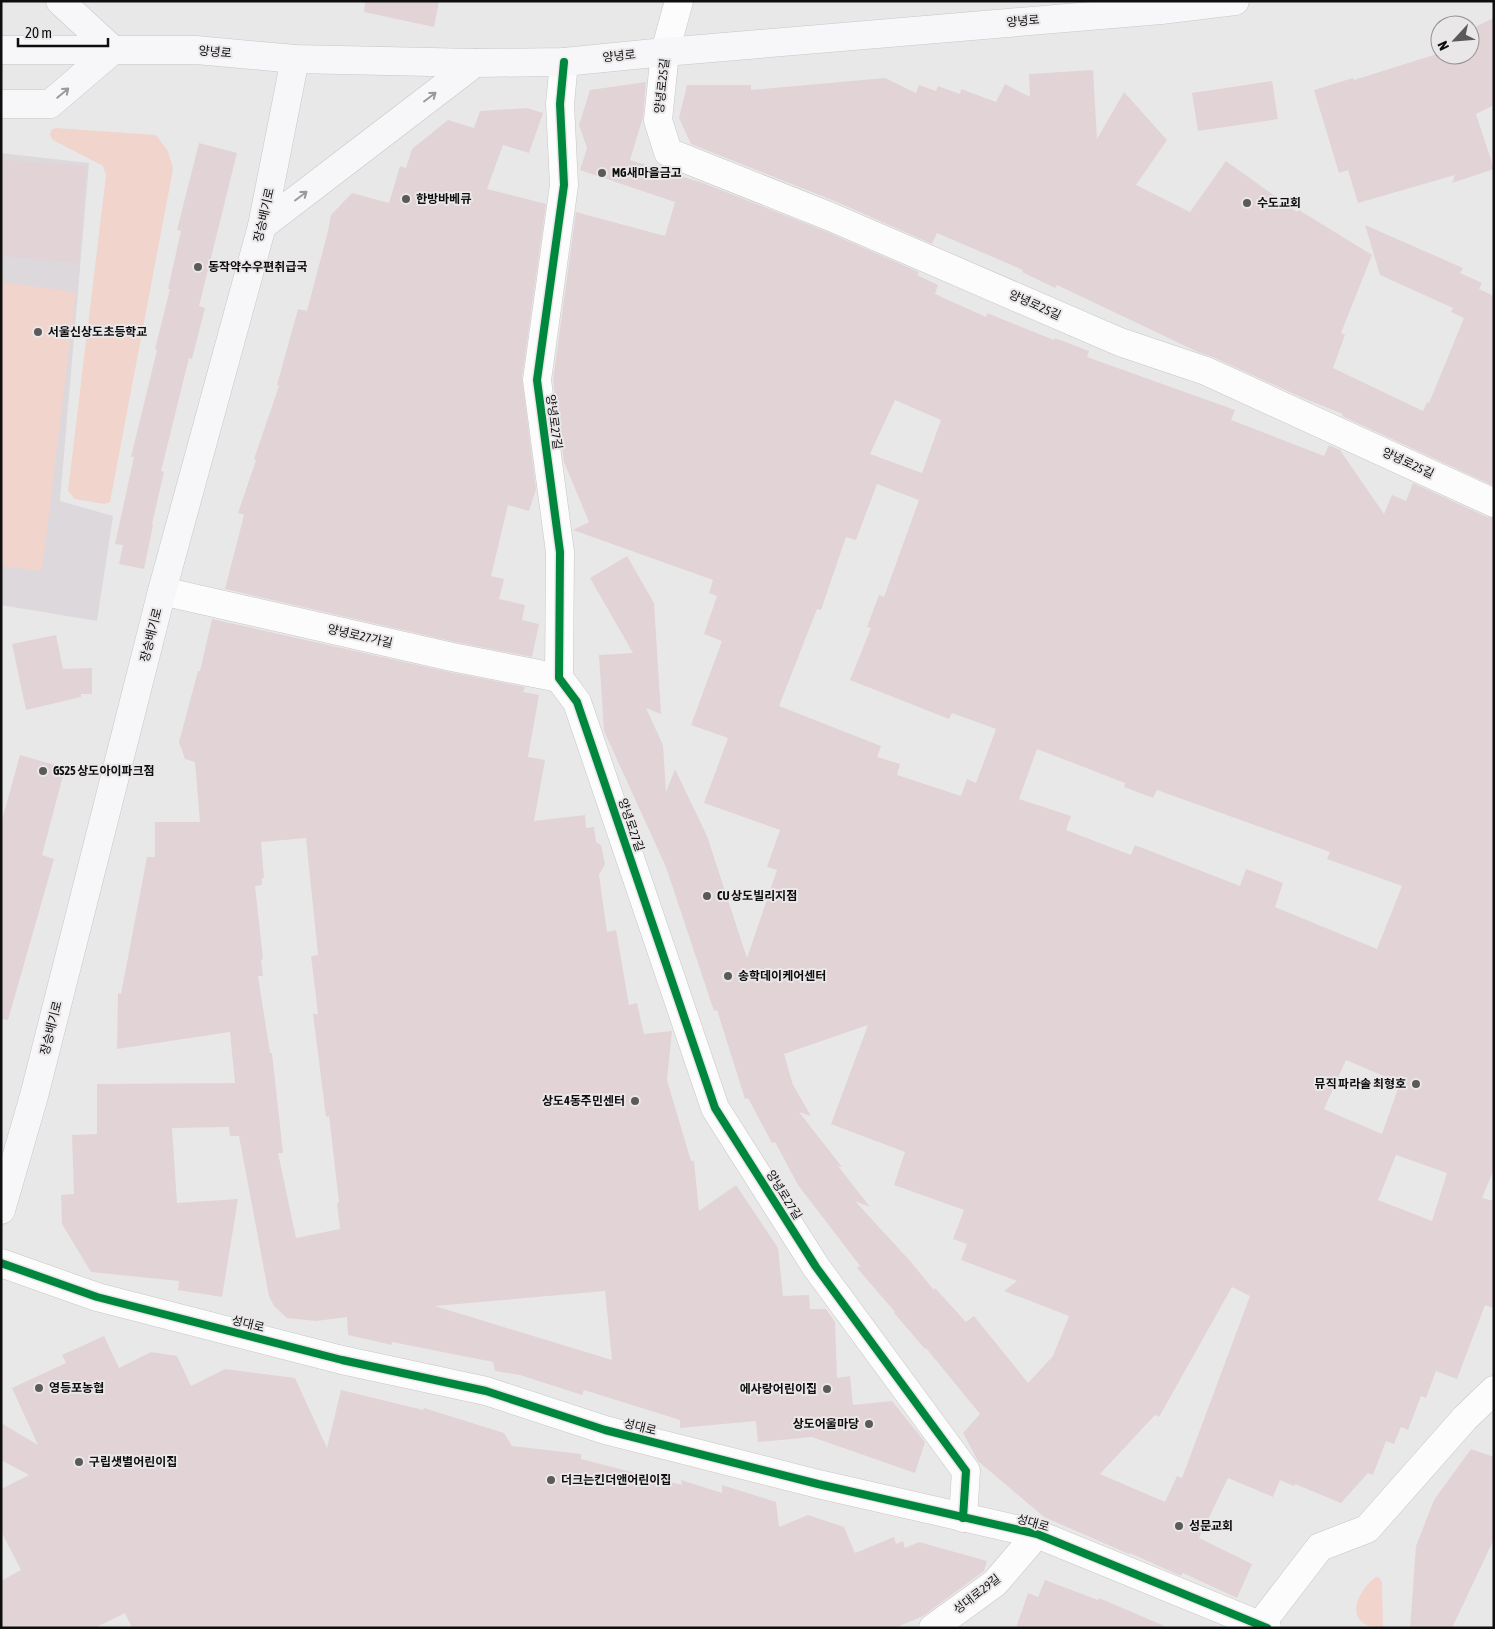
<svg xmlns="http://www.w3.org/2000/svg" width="1495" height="1629" viewBox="0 0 1495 1629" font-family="'Asap Condensed','Noto Sans KR',sans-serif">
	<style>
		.built { fill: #ddd8dc }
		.green { fill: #f1d4cc }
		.building { fill: #e2d3d6; fill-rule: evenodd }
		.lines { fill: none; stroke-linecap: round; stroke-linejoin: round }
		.minor-casing { stroke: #c7c6c7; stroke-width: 29 }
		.tertiary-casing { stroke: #c7c6c7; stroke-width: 29 }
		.secondary-casing { stroke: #c7c6c7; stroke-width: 29 }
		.minor { stroke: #fcfcfc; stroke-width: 28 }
		.tertiary { stroke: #fcfcfc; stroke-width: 28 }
		.secondary { stroke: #f7f6f9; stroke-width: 28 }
		.cycleway-casing { stroke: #eae7e9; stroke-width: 11 }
		.cycleway { stroke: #00873e; stroke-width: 8 }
		.oneway { stroke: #9a999b }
		.poi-dot { fill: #5b5a5b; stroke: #eae7e9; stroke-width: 2 }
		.labels { text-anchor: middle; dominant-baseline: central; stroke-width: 4; stroke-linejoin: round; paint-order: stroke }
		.street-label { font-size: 12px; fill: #0f0e0f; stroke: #eae7e9 }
		.poi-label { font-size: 12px; font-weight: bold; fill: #0f0e0f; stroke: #eae7e9; text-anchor: start }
	</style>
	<rect width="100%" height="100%" fill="#e9e8e9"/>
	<polygon class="built" points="1,153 89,163 60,501 113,516 97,621 1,605"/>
	<g class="green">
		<polygon points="56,128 156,135 168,151 173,169 110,502 104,504 75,499 68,491 106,175 103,166 53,140 50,135 51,130"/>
		<polygon points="1,282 76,292 42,571 1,566"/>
		<path d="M1376,1577l4,1 2,5 1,45c-38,0 -31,-33 -7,-51z"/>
	</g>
	<g class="building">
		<polygon points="365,1 439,1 434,27 364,12"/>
		<polygon points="1494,18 1494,105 1476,114 1494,169 1452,183 1455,175 1358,203 1348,170 1339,173 1314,90 1353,78 1354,80 1440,53 1440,55 1470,55 1470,29"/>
		<polygon points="1093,70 1097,139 1124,92 1167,140 1136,185 1190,212 1226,161 1297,212 1299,210 1372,255 1341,333 1345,335 1333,368 1423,411 1427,402 1429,403 1464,318 1451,312 1453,308 1380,275 1365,225 1463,268 1460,273 1482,283 1479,289 1494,296 1494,486 1342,416 1343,414 1303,398 1213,357 1198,352 1057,285 1055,288 1022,272 1023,270 937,233 932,244 837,202 691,144 679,118 687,85 751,85 751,90 885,78 916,93 919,85 936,91 938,86 960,94 961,89 996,102 1005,84 1030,97 1029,74"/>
		<polygon points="1272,81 1278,119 1198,131 1192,93"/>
		<path d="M646,82l-3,35 -13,43 73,23 122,48 94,41 -2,3 21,10 -3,9 51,23 1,-4 67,27 1,-2 34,13 -2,6 148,53 -4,10 93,36 5,-11 11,5 44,64 8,-19 14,6 7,-18 74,34 7,1v651l-12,29 12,3v107l-9,-3 -28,74 -21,-8 -10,27 -5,-2 -13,34 -7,-3 -7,17 -8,-3 -13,34 -5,-2 -27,30 -46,-19 -1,2 -14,-6 -7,17 -45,-19 -29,60 53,26 -15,34 -54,-25 -2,3 -51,-23 -1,1 -85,-37 -66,-56 -15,-28 17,-19 -54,-66 -1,1 -31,-36 1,-1 -38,-44 3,-2 -62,-81 -23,-43 -3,1 -24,-45 -3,1 -28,-89 -3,1 -48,-144 -62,-136 -5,-76 34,-2 -43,-75 37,-22 27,47 7,111 -15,-6 17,37 3,47 9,-23 32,67 40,122 30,-88 -10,-3 13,-37 -76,-27 24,-65 -37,-13 31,-84 -18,-7 13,-38 -8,-3 4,-13 -140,-50 16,-8 -25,-60 -11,-82 23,-168 89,24 10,-34 -95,-32 7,-22 -8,-23 11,-35zM895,400l46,20 -19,53 -52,-19zM877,484l42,16 -35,97 -5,-2 -12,32 4,1 -21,52 99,39 3,-6 44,16 -20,54 -9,-4 -6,17 -64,-21 3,-11 -23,-7 4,-11 -102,-40 38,-97 4,1 25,-73 10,3zM1037,749l88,34 -1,4 29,11 4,-8 173,62 -3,7 75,27 -25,63 -102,-42 8,-24 -37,-14 -6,17 -105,-41 -4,10 -65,-25 5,-14 -52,-17zM868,1025l-37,99 74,28 -11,33 70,25 -11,29 14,5 -6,16 56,21 -13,10 65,25 -16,40 -25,27 -54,-67 -8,6 -31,-34 -1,2 -24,-29 -55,-60 15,6 -32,-41 4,1 -43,-55 12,4 -18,-31 -9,-31zM1346,1060l54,23 -18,51 -58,-25zM1396,1155l51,18 -15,48 -54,-21zM1232,1287l18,9 -68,182 -5,-2 -12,26 -65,-28 55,-59 4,2z"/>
		<polygon points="527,108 543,113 529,153 503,145 487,189 546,204 522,378 536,489 529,511 508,505 491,576 504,579 499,599 525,605 522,620 539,624 532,657 455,642 225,589 244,515 238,513 256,460 254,459 279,386 277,385 298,309 307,311 328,231 331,215 352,193 389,203 400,166 406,168 412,149 448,120 474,128 480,111"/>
		<polygon points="199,143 237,153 199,306 205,308 192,359 189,358 161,471 164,472 152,524 153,525 144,569 119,564 123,545 115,544 134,457 131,457 157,350 155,349 170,289 168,289 181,231 177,230"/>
		<polygon points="1,160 86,166 79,263 1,256"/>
		<path d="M212,619l237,53 76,15 -2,5 16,3 -11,62 17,3 -11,61 51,-6 1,13 8,-1 2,15 5,3 4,19 -6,11 8,57 9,-2 13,75 8,-2 7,31 28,-3 -5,49 24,81h3l5,50 37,-26 42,63 5,48 26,-1 1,14h16l9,13 2,56 13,-2 3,29 39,-4 33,41 -10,31 -103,-36 -54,5 -2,-21 -76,7v-8l-96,-30 -2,5 -62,-20 -25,-4 -2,-9 -101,-20v3l-44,-10 -1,-18 -31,4 -29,-3 -13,-12 -5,-10 -30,-160h-9l-1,-9 -57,1 5,75 61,-4 -16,98 -44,-7 1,-9 -88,-9 -29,-48 -1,-29 13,-1 -2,-59 25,-1v-50l138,-1 -5,-51 -113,17 1,-56 3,1 26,-137h8v-35h45l-5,-60 -10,-3 -6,-17 19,-71h2zM306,838l12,117 -7,1 7,58h-5l13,103 3,-1 10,86 -2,1 3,26 -44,9 -18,-85h5l-11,-100h-2l-12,-77h5l-2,-16 2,-1 -8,-73 7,-1v-7h2l-3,-36zM605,1291l7,69 -177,-54z"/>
		<polygon points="56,635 63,669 92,668 92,694 81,694 81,697 26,710 12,644"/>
		<polygon points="20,755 65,768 42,855 54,859 8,1020 1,1019 1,824"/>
		<polygon points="104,1336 119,1368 151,1352 177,1356 191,1386 225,1369 295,1378 327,1448 341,1390 423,1410 424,1408 504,1433 512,1446 581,1454 581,1459 682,1485 681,1480 722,1493 722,1485 776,1502 779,1527 808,1515 844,1527 855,1553 894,1537 896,1544 903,1541 905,1548 919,1542 987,1561 984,1571 923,1616 895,1628 132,1628 125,1613 95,1628 1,1628 1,1581 21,1570 1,1531 1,1489 29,1475 1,1460 1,1423 38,1445 12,1388 66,1363 62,1355"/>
		<polygon points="1471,1449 1494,1457 1494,1539 1452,1628 1410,1628 1416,1546 1434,1500"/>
		<polygon points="1045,1580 1098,1600 1099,1598 1169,1628 1016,1628 1028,1593 1038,1597"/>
	</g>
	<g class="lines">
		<defs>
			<g id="minor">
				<polyline points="679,1 665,52 658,120 668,152 831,217 1120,342 1206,371 1494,503"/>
				<polyline points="564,62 560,104 564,185 537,380 560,552 559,678 577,702 715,1108 816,1267 966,1471 963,1518"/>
				<polyline points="162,591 452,657 559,678"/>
				<polyline points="1260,1625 1320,1547 1367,1529 1465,1418 1494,1390"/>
				<polyline points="933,1628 995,1583 1037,1534"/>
			</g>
			<polyline id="tertiary" points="1,1263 97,1297 342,1360 486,1391 605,1430 818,1484 1037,1534 1267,1628"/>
			<g id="secondary">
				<polyline points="1,50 196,50 295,59 475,63 564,62 665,52 1161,10 1235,1"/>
				<polyline points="1,104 50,104 113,50 60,1"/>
				<polyline points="262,226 475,63"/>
				<polyline points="1,1210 34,1096 162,591 262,226 295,59"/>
			</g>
		</defs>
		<use href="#minor" class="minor-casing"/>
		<use href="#tertiary" class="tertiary-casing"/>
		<use href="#secondary" class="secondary-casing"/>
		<use href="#minor" class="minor"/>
		<use href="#tertiary" class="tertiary"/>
		<use href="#secondary" class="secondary"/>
		<defs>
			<g id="cycleway">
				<polyline points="564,62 560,104 564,185 537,380 560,552 559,678 577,702 715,1108 816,1267 966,1471 963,1518"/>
				<polyline points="1,1263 97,1297 342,1360 486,1391 605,1430 818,1484 1037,1534 1267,1628"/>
			</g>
		</defs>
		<use href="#cycleway" class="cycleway-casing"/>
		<use href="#cycleway" class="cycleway"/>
	</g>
	<defs><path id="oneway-shaft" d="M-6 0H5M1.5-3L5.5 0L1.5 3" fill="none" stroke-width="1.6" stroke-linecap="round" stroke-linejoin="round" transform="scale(1.25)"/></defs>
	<g class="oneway">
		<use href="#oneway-shaft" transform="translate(63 93) rotate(-40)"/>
		<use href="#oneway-shaft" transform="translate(430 97) rotate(-37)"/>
		<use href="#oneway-shaft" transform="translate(301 196) rotate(-37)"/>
	</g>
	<g class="poi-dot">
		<circle cx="602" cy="173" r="5"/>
		<circle cx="406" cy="199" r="5"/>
		<circle cx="1247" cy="203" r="5"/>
		<circle cx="198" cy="267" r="5"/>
		<circle cx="38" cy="332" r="5"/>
		<circle cx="43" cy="771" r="5"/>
		<circle cx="707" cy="896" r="5"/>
		<circle cx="728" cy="976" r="5"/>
		<circle cx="1416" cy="1084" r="5"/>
		<circle cx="635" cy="1101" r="5"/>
		<circle cx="39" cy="1388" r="5"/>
		<circle cx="827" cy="1389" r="5"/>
		<circle cx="869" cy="1424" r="5"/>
		<circle cx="79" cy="1462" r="5"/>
		<circle cx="551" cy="1480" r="5"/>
		<circle cx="1179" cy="1526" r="5"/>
	</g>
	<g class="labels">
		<g class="street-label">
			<text transform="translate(1023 21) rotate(-5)">양녕로</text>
			<text transform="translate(215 52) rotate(5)">양녕로</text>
			<text transform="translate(619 56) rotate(-6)">양녕로</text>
			<text transform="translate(662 86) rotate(-84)">양녕로25길</text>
			<text transform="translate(264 215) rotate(-77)">장승배기로</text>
			<text transform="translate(1035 305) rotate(24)">양녕로25길</text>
			<text transform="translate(554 422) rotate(82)">양녕로27길</text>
			<text transform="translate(1408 463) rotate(25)">양녕로25길</text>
			<text transform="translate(151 635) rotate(-76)">장승배기로</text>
			<text transform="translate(360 636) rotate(13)">양녕로27가길</text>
			<text transform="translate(631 825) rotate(71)">양녕로27길</text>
			<text transform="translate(51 1028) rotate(-76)">장승배기로</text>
			<text transform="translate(784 1195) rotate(58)">양녕로27길</text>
			<text transform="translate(248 1324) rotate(14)">성대로</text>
			<text transform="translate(640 1427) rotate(14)">성대로</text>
			<text transform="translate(1033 1523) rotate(16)">성대로</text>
			<text transform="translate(977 1594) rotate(-38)">성대로29길</text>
		</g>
		<g class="poi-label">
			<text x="612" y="173">MG새마을금고</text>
			<text x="416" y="199">한방바베큐</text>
			<text x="1257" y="203">수도교회</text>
			<text x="208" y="267">동작약수우편취급국</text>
			<text x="48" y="332">서울신상도초등학교</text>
			<text x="53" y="771">GS25 상도아이파크점</text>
			<text x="717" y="896">CU 상도빌리지점</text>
			<text x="738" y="976">송학데이케어센터</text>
			<text x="1406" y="1084" text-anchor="end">뮤직 파라솔 최형호</text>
			<text x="625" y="1101" text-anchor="end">상도4동주민센터</text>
			<text x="49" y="1388">영등포농협</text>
			<text x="817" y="1389" text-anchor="end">에사랑어린이집</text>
			<text x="859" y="1424" text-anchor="end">상도어울마당</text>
			<text x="89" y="1462">구립샛별어린이집</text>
			<text x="561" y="1480">더크는킨더앤어린이집</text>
			<text x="1189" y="1526">성문교회</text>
		</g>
	</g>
	<rect width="1495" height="1629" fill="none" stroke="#0f0e0f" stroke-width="5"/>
	<g transform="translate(1455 40) rotate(244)"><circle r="24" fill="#eae7e9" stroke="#929092"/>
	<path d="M0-4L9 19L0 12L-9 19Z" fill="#5b5a5b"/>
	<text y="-8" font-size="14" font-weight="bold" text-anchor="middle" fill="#0f0e0f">N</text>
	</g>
	<path d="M18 38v8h90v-8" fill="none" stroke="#0f0e0f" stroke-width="2.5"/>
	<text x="25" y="38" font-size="15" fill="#0f0e0f" stroke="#eae7e9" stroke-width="4" paint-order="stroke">20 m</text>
</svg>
